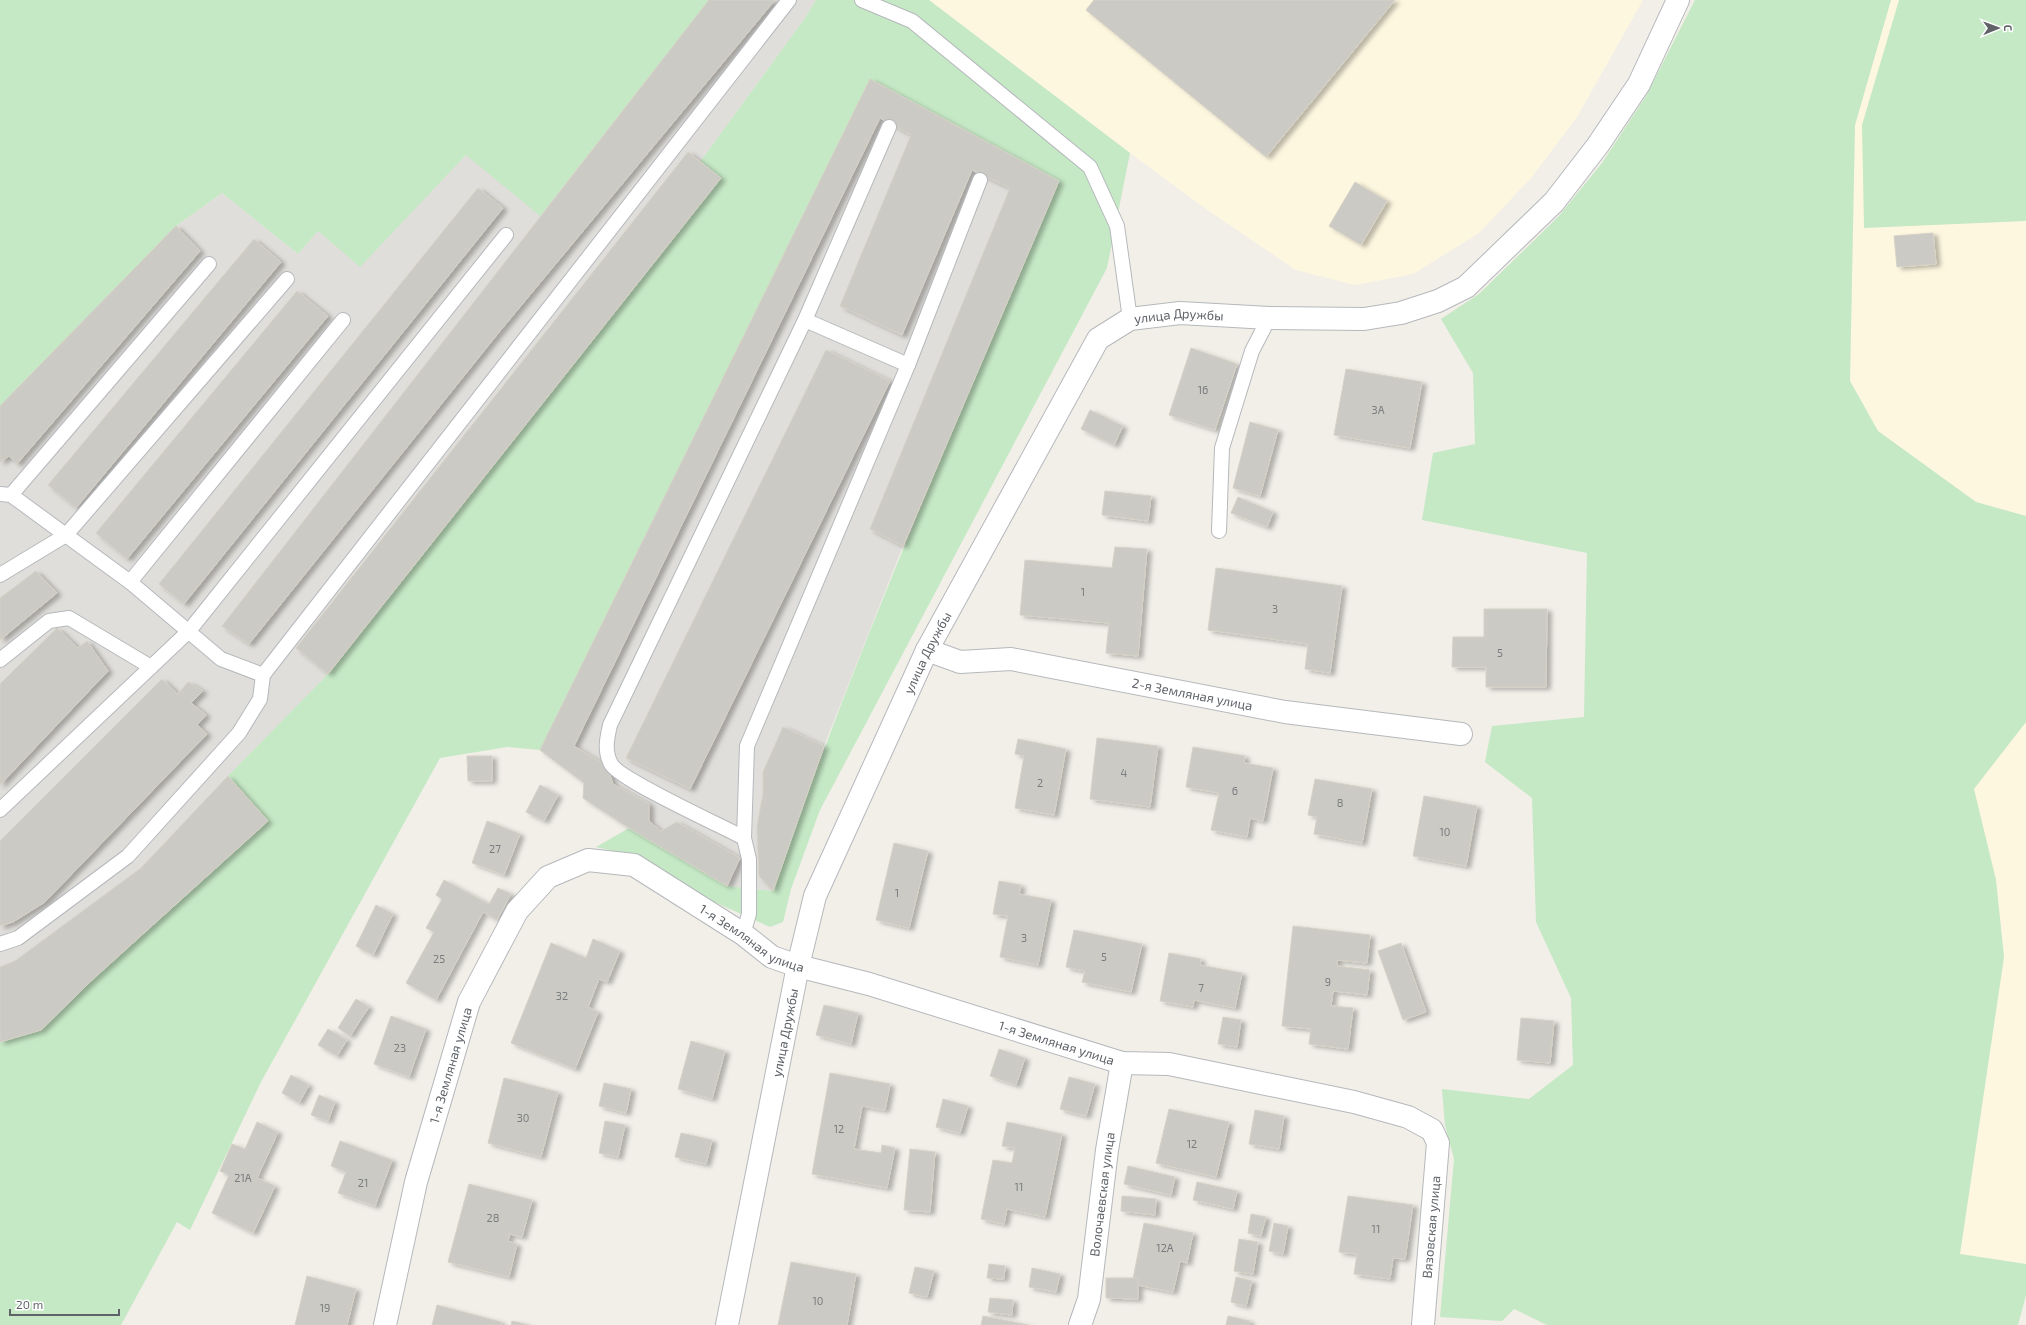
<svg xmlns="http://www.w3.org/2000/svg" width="2026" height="1325" viewBox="0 0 2026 1325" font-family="'Exo 2',sans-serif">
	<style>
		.commercial { fill: #fef7e0 }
		.industrial { fill: #e0deda }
		.green { fill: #c5e8c5 }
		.building { fill: #cccac5; stroke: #d6d1c6; filter: url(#shadow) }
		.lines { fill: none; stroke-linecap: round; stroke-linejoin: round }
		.service-casing { stroke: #b5b8bc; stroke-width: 16 }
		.minor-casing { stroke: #b5b8bc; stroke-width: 24 }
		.service { stroke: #fff; stroke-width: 14 }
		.minor { stroke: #fff; stroke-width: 22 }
		.labels { text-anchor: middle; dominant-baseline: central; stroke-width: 4; stroke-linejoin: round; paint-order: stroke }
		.number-label { font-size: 11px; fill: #7a7d7f }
		.street-label { font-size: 13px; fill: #5f6368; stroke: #fff }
	</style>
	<defs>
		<filter id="shadow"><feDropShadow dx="4.5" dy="2.5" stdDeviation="2" flood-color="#0004"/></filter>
	</defs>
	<rect width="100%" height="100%" fill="#f1efe8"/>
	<g class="commercial">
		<polygon points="929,0 1643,0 1577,117 1531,178 1479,233 1413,274 1355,285 1296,270 1206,209 1130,153"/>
		<polygon points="1891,0 2026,0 2026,516 1976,502 1878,431 1850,381 1855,125"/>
		<polygon points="2026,722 2026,1264 1960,1254 2004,957 1996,880 1973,789"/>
	</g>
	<g class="industrial">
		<polygon points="709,0 816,0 805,18 700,162 721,178 328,674 229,776 268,821 91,981 41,1030 0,1042 0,406 176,226 222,193 298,254 318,231 360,266 466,155"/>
		<polygon points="870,79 1059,181 903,546 824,746 773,891 727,886 629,828 583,798 584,783 540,750"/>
	</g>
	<g class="green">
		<polygon points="0,0 709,0 540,216 466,155 360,267 318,231 298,254 222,193 176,226 0,406"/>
		<path d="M816,0h113l201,153 -23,115 -287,542 -29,79 -8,33 -13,5 -78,-35 -62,-37 -34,-8 33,-19 98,58 46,5c83,-242 186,-475 286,-710l-189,-102 -330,671 -33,-3 -67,11 -179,324 -71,148 -13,-8 -56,103h-121v-283l41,-12 50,-49 176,-160 -39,-45 100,-102 392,-496 -20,-16 105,-144z"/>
		<polygon points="1695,0 1891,0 1855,125 1850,381 1878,431 1976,502 2026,516 2026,722 1974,789 1996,880 2004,957 1960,1254 2026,1264 2026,1295 2018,1325 1547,1325 1514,1309 1502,1321 1440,1317 1454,1159 1445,1125 1442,1089 1529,1099 1573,1065 1571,998 1536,922 1532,798 1485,762 1492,726 1584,717 1587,553 1422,520 1433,453 1475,444 1473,373 1441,319 1479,294 1558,217 1602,163 1646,96"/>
		<polygon points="1899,0 2026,0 2026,221 1864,228 1862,125"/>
	</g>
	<g class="building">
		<polygon points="709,0 775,0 500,331 249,644 222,626"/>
		<polygon points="1094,0 1395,0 1266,157 1086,10"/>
		<polygon points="870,79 1059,181 903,546 870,529 1010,188 972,170 902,335 840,306 911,135 880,118 574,746 607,766 613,784 649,804 649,821 661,831 677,822 740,858 727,886 629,828 583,798 584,783 540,750"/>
		<polygon points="688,152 721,178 328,674 296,648"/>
		<polygon points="1355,182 1387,201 1361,245 1329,226"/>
		<polygon points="478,188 503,208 184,604 159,584"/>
		<polygon points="176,226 200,251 17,464 9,456 0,462 0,406"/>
		<polygon points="1933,233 1936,264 1897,267 1894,236"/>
		<polygon points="254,239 281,262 76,508 48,485"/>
		<polygon points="297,291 328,316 127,559 96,533"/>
		<polygon points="1191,348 1237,364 1215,430 1169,415"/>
		<polygon points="826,350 890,381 690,789 626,758"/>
		<polygon points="1346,369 1422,382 1410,448 1334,435"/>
		<polygon points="1090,410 1123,426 1114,445 1081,429"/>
		<polygon points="1250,422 1278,430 1260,496 1233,488"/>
		<polygon points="1105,491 1151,496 1148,521 1102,515"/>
		<polygon points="1238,497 1273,512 1267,527 1231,513"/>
		<polygon points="1115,547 1147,549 1138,656 1106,653 1109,623 1020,615 1025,560 1112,568"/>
		<polygon points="1216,568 1342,586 1330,673 1305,669 1308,644 1208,630"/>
		<polygon points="36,571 57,593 0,640 0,598"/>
		<polygon points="1484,609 1547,609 1546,687 1486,687 1486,667 1452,667 1453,637 1484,637"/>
		<polygon points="57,628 78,648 87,641 108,671 0,785 0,684"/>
		<polygon points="162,679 178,694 188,682 203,691 191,703 206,715 197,725 207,734 45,902 13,922 0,926 0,841"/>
		<polygon points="783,727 824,746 773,891 759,876 757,826 763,794 763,772"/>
		<polygon points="1097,738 1158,746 1150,807 1090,799"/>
		<polygon points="1018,739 1066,749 1054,815 1015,808 1024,756 1015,754"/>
		<polygon points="1193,747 1245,756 1244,763 1273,768 1263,821 1250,818 1247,837 1211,830 1219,793 1186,787"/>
		<polygon points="467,756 492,756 492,781 468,781"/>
		<polygon points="228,776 268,821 91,981 41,1030 0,1042 0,967 15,961 141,868"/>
		<polygon points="1315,779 1372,789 1362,843 1314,834 1317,817 1308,815"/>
		<polygon points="540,785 558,795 544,821 526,812"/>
		<polygon points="1424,796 1477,806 1466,866 1413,856"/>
		<polygon points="487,821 520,834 504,875 472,863"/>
		<polygon points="894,843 928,851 909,928 876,920"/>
		<polygon points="444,880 489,904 498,888 511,894 497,920 483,912 436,1000 406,983 434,932 426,928 442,899 436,895"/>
		<polygon points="999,881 1021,885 1019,894 1051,900 1038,965 1000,957 1008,916 993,914"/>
		<polygon points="376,905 393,914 373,955 356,946"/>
		<polygon points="1293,926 1370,935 1367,963 1337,960 1337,966 1370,970 1367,995 1333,991 1331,1006 1353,1008 1348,1049 1309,1044 1311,1029 1282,1026"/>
		<polygon points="1074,930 1142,944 1131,992 1082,982 1085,971 1066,967"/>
		<polygon points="593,939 620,951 607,982 599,979 588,1007 598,1012 575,1069 511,1043 551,943 586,958"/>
		<polygon points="1401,943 1426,1012 1403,1020 1378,951"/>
		<polygon points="1169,953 1201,959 1200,965 1242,973 1235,1008 1194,1000 1193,1007 1160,1001"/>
		<polygon points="356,999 369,1007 350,1036 338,1028"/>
		<polygon points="824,1005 858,1013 851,1044 816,1035"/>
		<polygon points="391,1016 426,1029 409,1077 374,1064"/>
		<polygon points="1223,1017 1241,1020 1237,1047 1218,1044"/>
		<polygon points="1521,1018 1554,1021 1550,1063 1517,1060"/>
		<polygon points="328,1029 347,1040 337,1056 318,1045"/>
		<polygon points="691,1041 725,1051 712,1099 678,1089"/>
		<polygon points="999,1049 1025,1058 1016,1085 990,1076"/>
		<polygon points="830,1073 890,1084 885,1110 862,1106 854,1149 881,1153 882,1145 895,1148 887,1188 812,1174"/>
		<polygon points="291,1075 309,1085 299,1103 282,1093"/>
		<polygon points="1069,1077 1095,1084 1086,1116 1060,1109"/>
		<polygon points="504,1078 558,1092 541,1157 488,1143"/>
		<polygon points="604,1083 631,1089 626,1113 599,1106"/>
		<polygon points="319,1095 335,1102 328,1121 311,1115"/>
		<polygon points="943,1099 968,1106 960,1133 936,1127"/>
		<polygon points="1169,1109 1229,1122 1216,1177 1156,1163"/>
		<polygon points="1255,1110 1284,1116 1279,1149 1249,1144"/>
		<polygon points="605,1121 625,1125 618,1157 599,1153"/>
		<polygon points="257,1122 278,1132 257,1178 275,1186 253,1233 212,1213 229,1175 220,1171 232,1144 245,1149"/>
		<polygon points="1007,1122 1062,1134 1045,1217 1007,1209 1004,1224 981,1219 993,1160 1012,1163 1015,1148 1002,1146"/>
		<polygon points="681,1133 712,1140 706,1164 675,1157"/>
		<polygon points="340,1141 392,1160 375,1206 338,1193 346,1172 331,1166"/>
		<polygon points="910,1149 935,1152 930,1212 904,1210"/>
		<polygon points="1128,1166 1175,1177 1171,1195 1124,1184"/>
		<polygon points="1197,1182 1237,1191 1233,1209 1193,1200"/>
		<polygon points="469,1184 532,1200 522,1237 510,1234 508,1241 517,1244 509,1277 448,1262"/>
		<polygon points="1122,1196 1156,1199 1155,1215 1121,1211"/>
		<polygon points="1348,1196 1413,1205 1405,1259 1393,1258 1390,1279 1354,1274 1357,1254 1339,1252"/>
		<polygon points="1251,1214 1266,1217 1261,1236 1248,1233"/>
		<polygon points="1144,1223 1193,1233 1187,1263 1180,1261 1173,1292 1132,1284"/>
		<polygon points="1274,1223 1288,1226 1283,1254 1269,1251"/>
		<polygon points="1239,1239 1258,1242 1253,1274 1234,1271"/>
		<polygon points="791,1262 856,1274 847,1325 778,1325"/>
		<polygon points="989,1264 1005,1266 1004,1279 987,1278"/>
		<polygon points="915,1267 934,1271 927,1297 909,1293"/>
		<polygon points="1032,1268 1060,1274 1056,1292 1029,1287"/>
		<polygon points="307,1276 356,1289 347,1325 295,1325"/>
		<polygon points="1236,1277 1252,1281 1246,1306 1231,1302"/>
		<polygon points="1106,1278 1138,1278 1138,1299 1106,1298"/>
		<polygon points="990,1298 1013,1300 1012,1315 988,1312"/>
		<polygon points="437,1305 501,1322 501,1325 432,1325"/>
		<polygon points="983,1316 1028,1325 981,1325"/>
		<polygon points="1228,1316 1250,1321 1249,1325 1226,1325"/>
		<polygon points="512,1321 529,1325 511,1325"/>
	</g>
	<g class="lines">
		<defs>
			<g id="service">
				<polyline points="862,0 912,21 1090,167 1117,226 1130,319"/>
				<polyline points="805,320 908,365"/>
				<polyline points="0,494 11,495 130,582 221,659 263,675 260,699 239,733 128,856 18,938 0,944"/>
				<polyline points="11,495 209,264"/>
				<polyline points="1219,531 1222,448 1252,351 1269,318"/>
				<polyline points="0,575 66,535 287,279"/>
				<polyline points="130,582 343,320"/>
				<polyline points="0,660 49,621 69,618 151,667"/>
				<polyline points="263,675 789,0"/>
				<polyline points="0,810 189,631 506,235"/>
				<path d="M744,838c-22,-12 -124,-58 -133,-74 -7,-13 -4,-26 -1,-39l195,-405 84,-193"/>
				<polyline points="743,934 749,914 749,859 744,838 747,746 908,365 980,180"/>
			</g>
			<g id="minor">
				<path id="s1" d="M927,650l33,12 51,-3 274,53 176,22"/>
				<path id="s2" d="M385,1325l31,-143 53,-180 48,-91 31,-34 40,-17 46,5 109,69 29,23 26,9 71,18 253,79 47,1 185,38 54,15 24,13 6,13 -15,182"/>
				<path id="s3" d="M727,1325l71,-359 17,-70 112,-246 171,-311 32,-20 50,-6 89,5 95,1 37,-6 37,-12 28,-14 88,-85 44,-57 41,-61 39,-84"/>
				<path id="s4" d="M1080,1325l9,-26 18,-149 15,-87"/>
			</g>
		</defs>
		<use href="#service" class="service-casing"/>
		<use href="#minor" class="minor-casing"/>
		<use href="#service" class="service"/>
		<use href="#minor" class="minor"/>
	</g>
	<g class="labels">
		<g class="number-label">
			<text x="1203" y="389">16</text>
			<text x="1378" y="409">3А</text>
			<text x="1083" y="591">1</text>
			<text x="1275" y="608">3</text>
			<text x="1500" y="652">5</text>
			<text x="1124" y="772">4</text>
			<text x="1040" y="782">2</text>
			<text x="1235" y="790">6</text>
			<text x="1340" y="802">8</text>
			<text x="1445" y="831">10</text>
			<text x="495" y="848">27</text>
			<text x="897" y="892">1</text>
			<text x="1024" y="937">3</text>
			<text x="1104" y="956">5</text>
			<text x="439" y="958">25</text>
			<text x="1328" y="981">9</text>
			<text x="1201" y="987">7</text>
			<text x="562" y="995">32</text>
			<text x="400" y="1047">23</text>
			<text x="523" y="1117">30</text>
			<text x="839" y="1128">12</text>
			<text x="1192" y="1143">12</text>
			<text x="243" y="1177">21А</text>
			<text x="363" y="1182">21</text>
			<text x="1019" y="1186">11</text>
			<text x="493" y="1217">28</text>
			<text x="1376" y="1228">11</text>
			<text x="1165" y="1247">12А</text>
			<text x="818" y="1300">10</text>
			<text x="325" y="1307">19</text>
		</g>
		<g class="street-label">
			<text stroke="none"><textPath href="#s3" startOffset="1150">улица Дружбы</textPath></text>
			<text stroke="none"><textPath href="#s3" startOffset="706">улица Дружбы</textPath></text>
			<text stroke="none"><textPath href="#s1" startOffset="271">2-я Земляная улица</textPath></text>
			<text stroke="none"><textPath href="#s2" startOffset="712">1-я Земляная улица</textPath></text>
			<text stroke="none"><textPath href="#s3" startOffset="298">улица Дружбы</textPath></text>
			<text stroke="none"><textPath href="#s2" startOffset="1036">1-я Земляная улица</textPath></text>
			<text stroke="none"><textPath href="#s2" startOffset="268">1-я Земляная улица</textPath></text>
			<text stroke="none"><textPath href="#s4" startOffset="133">Волочаевская улица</textPath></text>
			<text transform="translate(1431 1227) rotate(-85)">Вязовская улица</text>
		</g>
	</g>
	<g transform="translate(1998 28) rotate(89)" stroke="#ffffff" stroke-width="3" paint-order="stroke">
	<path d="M0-3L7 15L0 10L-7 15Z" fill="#5f6368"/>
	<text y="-6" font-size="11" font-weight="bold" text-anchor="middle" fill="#5f6368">С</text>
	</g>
	<path d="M10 1309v6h109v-6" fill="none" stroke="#5f6368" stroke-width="2"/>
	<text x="16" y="1309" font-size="12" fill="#5f6368" stroke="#ffffff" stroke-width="3" paint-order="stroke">20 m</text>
</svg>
